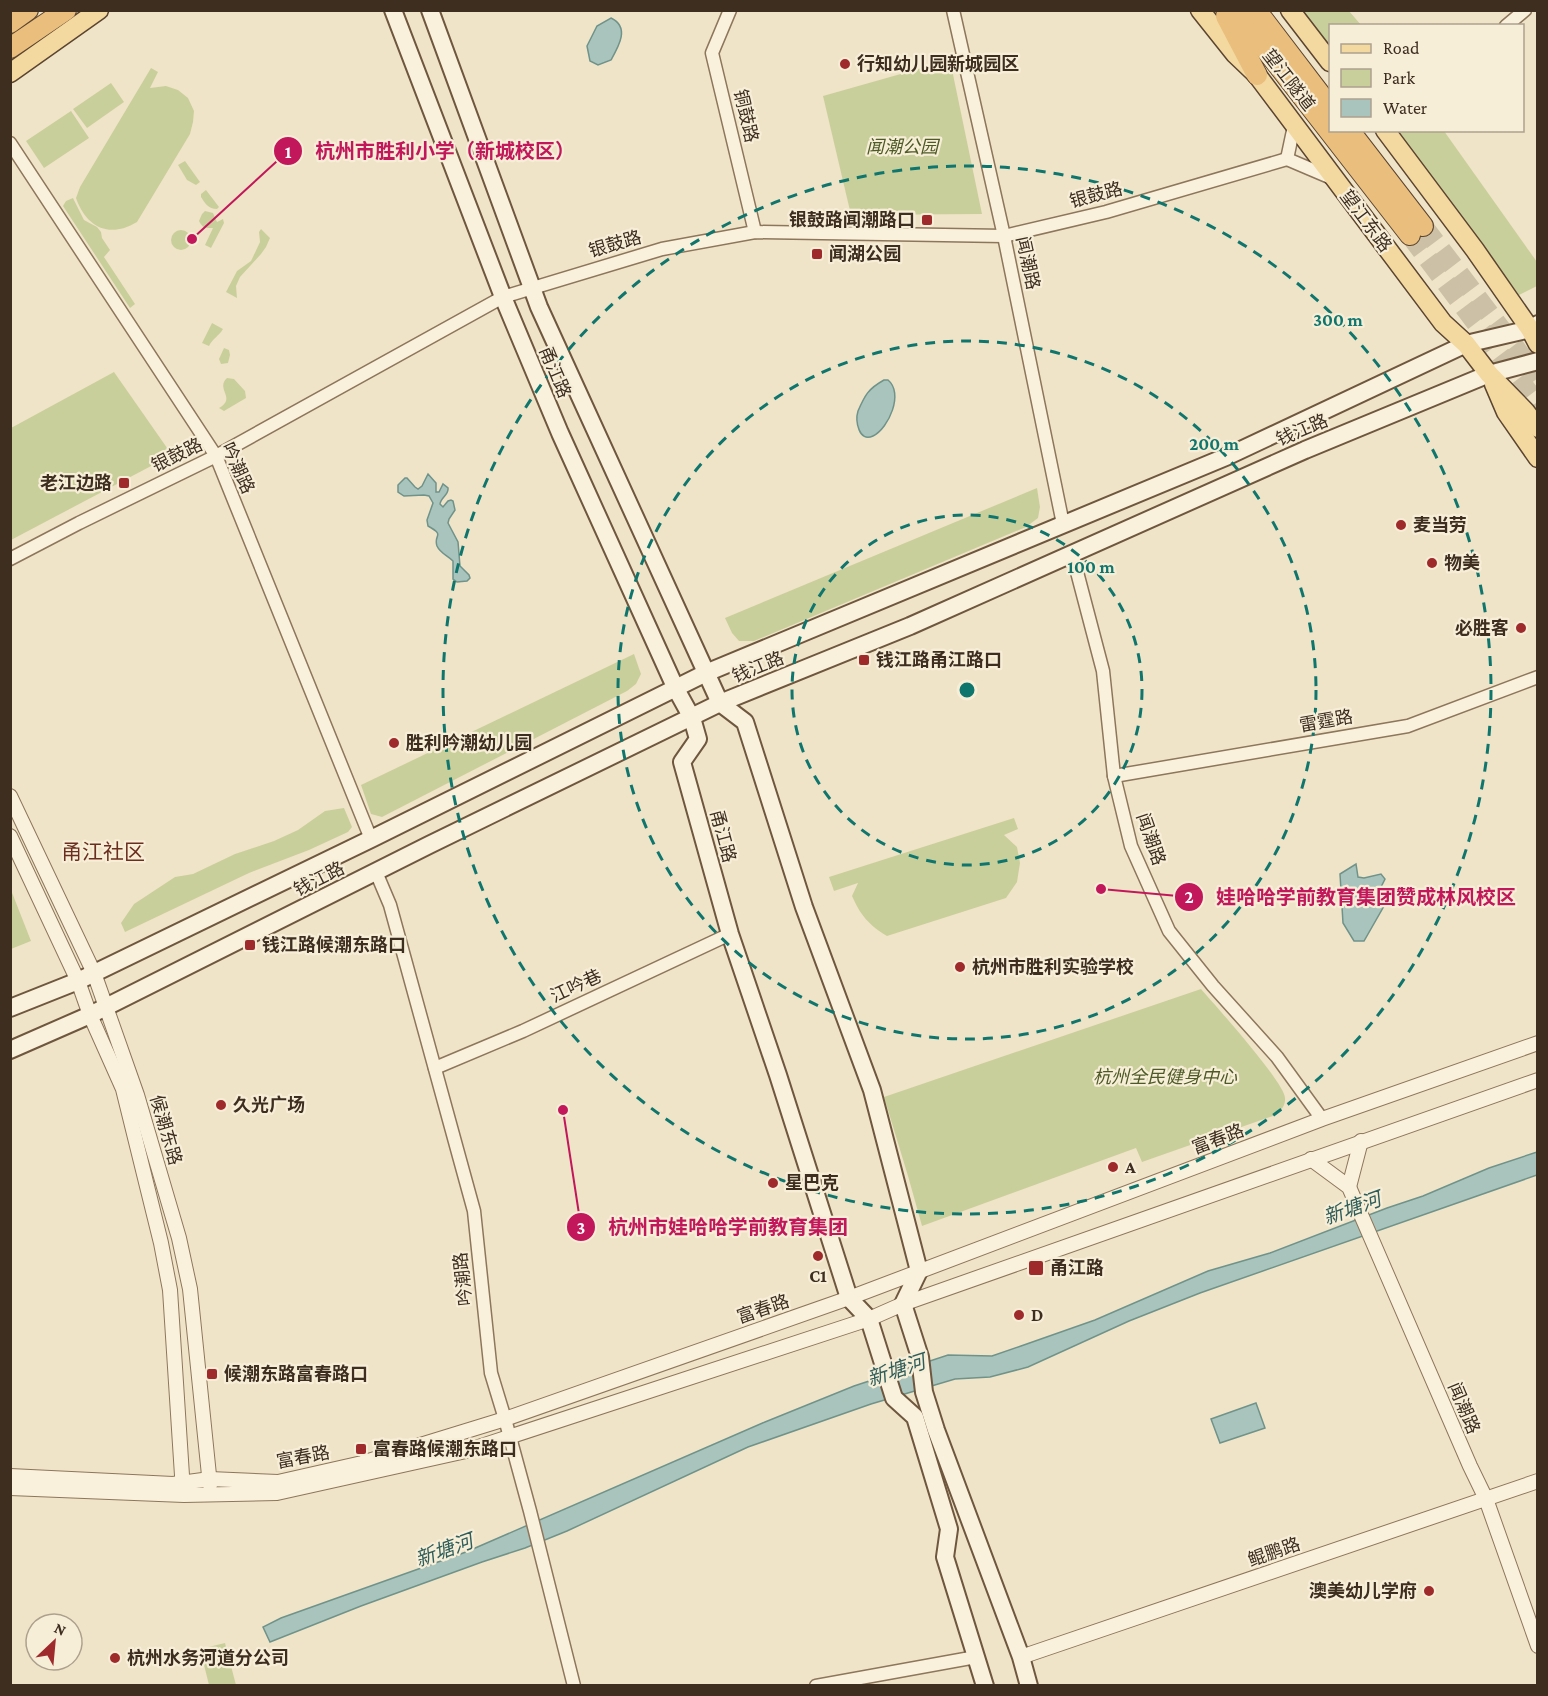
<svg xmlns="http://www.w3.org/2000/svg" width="1548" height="1696" viewBox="0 0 1548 1696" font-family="'Crimson Pro','Noto Sans SC',serif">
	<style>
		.green { fill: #c9cf9b }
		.water { fill: #a9c4bc; stroke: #6f938a; stroke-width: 1.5 }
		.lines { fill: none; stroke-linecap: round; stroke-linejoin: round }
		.trunk-tunnel { stroke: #ccc0a6; stroke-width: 20; stroke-dasharray: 20 10; stroke-linecap: butt }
		.minor-casing { stroke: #8d765c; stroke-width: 15 }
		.tertiary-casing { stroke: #8d765c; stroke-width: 16 }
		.secondary-casing { stroke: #6f573f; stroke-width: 20 }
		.primary-casing { stroke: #5b4430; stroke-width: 21 }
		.trunk-casing { stroke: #5b4430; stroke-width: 22 }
		.minor { stroke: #faf1dc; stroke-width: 12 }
		.tertiary { stroke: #faf1dc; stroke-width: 14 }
		.secondary { stroke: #faf1dc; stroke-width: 16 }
		.primary { stroke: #f3d9a0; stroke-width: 18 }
		.trunk { stroke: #eabe7c; stroke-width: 20 }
		.ring { fill: none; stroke: #0f766e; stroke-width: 3; stroke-dasharray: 10 8 }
		.poi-dot { fill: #9e2a2b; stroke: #f7eed8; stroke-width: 2 }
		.labels { text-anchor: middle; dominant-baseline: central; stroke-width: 4.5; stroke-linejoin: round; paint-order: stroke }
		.poi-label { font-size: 18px; font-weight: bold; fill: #3d2e20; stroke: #f7eed8; text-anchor: start }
		.street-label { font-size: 18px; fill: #3d2e20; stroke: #f7eed8 }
		.park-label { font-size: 18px; font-style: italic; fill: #4d5a26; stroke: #f7eed8 }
		.water-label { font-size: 20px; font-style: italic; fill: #2f5d5a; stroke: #f7eed8 }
		.quarter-label { font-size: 21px; fill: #6b2e1e; stroke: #f7eed8 }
		.centre { fill: #0f766e; stroke: #f7eed8; stroke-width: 3 }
		.ring-label { font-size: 18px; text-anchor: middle; font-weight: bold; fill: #0f766e; stroke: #f7eed8; stroke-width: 4.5; stroke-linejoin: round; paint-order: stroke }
		.leader { fill: none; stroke: #c2185b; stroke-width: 2 }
		.callout-dot { fill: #c2185b; stroke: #f7eed8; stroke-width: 2 }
		.mark-label { font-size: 18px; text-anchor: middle; font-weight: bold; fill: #fff }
		.callout-label { font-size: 20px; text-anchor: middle; font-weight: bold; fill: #c2185b; stroke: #f7eed8; stroke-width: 4.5; stroke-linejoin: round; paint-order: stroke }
	</style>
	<rect width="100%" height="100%" fill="#f0e4c8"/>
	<g class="green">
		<polygon points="1300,11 1349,11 1361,25 1330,26 1330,49"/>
		<polygon points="950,60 982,214 851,215 823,96"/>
		<path d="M151,68l7,4 -8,16 16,-2 12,4 10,8 6,13 -1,11 -3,12 -53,88c-28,17 -51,5 -61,-24l4,-11z"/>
		<polygon points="111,83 124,102 87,128 73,109"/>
		<polygon points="71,111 89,138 44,168 26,141"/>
		<polygon points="1396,131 1444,131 1537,262 1537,286 1519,295"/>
		<polygon points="185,161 200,182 196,185 187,180 178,165"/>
		<path d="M206,190l13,17 -2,2c-9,0 -12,-6 -16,-12v-3z"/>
		<polygon points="73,198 84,220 97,227 101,232 102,238 110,250 104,257 135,304 130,308 63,206 66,201"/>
		<path d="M205,211l8,2 4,9 6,-3 1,4 -13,25 -6,-3 8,-17c-7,0 -10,1 -14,-7l3,-7z"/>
		<polygon points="261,229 270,238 266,247 261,254 240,277 236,286 237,298 226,292 237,271 251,261 260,242 259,232"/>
		<circle cx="181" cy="240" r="10"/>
		<path d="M212,323l11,6c-4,7 -10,9 -14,17l-7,-3z"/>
		<polygon points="224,348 229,350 230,355 228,363 221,364 219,359"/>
		<polygon points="114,372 172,455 11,540 11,428"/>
		<path d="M227,378l7,1 11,12 1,7 -22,13 -5,-3c18,-10 -4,-19 8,-30z"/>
		<polygon points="1037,488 1040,507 1038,518 1026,527 754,641 739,641 732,633 725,618"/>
		<polygon points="634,654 641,674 636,684 627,691 382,817 371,814 361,785"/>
		<polygon points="344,808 352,827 348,832 309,850 249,873 125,932 121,923 134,904 175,877 193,874 235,854 274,841 298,830 325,811"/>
		<path d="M1014,818l4,11 -14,6 13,12 3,16 -3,19 -11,16 -119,38c-18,-11 -26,-20 -35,-40l6,-13 -24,8 -5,-14z"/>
		<polygon points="11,890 31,941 11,949 10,949"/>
		<path d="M1201,989c14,16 84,94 84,109 1,9 -6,14 -12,18l-131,46 -6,-14 -214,78 -14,-50 -24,-79z"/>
		<polygon points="225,1643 236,1685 209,1685 200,1649"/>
	</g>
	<g class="water">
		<path d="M611,18c19,9 8,28 0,42l-13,5 -8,-4 -3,-15 10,-20z"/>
		<path d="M884,380h4c16,13 1,48 -15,56 -14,7 -18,-15 -15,-25 7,-16 10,-22 26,-31z"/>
		<path d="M428,474l8,9v9h3l4,-8 5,4c1,7 -7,9 -8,16l3,3 5,-6 3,-1 2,1 2,9 -6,9 -1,4 10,19 2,24 9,9 1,3 -3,3 -10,1 -4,-3v-18c-5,-5 -13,-8 -16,-15 -4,-12 9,-10 -9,-20l-1,-6 6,-17 -4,-7 -5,-1 -20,1 -6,-4v-7l7,-7h2l8,9 3,2 4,-3z"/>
		<polygon points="1356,864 1358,877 1364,878 1381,874 1385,879 1378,893 1388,899 1364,941 1354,941 1343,923 1340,874"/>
		<polygon points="1537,1152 1537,1175 1200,1293 1129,1321 1028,1367 990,1377 955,1379 871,1404 748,1447 567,1531 525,1548 482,1562 361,1606 270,1642 263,1627 281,1618 466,1552 765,1422 854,1386 948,1355 992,1356 1021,1346 1095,1320 1208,1271 1270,1253 1387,1208 1423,1196 1489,1168"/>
		<polygon points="1256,1403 1265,1428 1220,1443 1211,1419"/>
	</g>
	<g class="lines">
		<g class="trunk-tunnel">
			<polyline points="1423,226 1538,378"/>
			<polyline points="1410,235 1538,405"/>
		</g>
		<defs>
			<g id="minor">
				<polyline points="730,10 712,53 755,232"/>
				<polyline points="953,10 1004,236 1063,524"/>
				<polyline points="1506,26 1525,10"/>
				<polyline points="10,143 216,456 371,839"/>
				<polyline points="1287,159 1294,126"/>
				<polyline points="1072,553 1103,671 1114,776 1131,846 1169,931 1213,986 1277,1057 1322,1119"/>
				<polyline points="10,559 79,523 216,456 503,297 662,249 755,232 1004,236 1106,212 1287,159 1334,179"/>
				<polyline points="1114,776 1408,726 1538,677"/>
				<polyline points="376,872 390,905 474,1211 491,1373 505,1419 530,1511 574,1686"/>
				<polyline points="435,1068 523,1031 730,934"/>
				<polyline points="816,1686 976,1657"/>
			</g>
			<g id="tertiary">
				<polyline points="10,796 94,973 137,1095 179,1238 190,1289 210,1485"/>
				<polyline points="10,836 78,981 90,1015 123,1089 161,1243 170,1290 183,1491"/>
				<polyline points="1311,1159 1349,1187 1470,1466 1486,1499 1538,1646"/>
				<polyline points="1349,1187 1361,1141"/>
				<polyline points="10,1476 173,1484 210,1479 278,1482 362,1463 505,1419 849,1298 1322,1119 1538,1043"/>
				<polyline points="10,1488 184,1495 277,1493 466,1451 869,1319 903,1304 1538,1080"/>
				<polyline points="1021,1657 1538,1481"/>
			</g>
			<g id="secondary">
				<polyline points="393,10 503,297 560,433 676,689 692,718 698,739 682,762 730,934 778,1075 849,1298 869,1319 894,1398 915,1417 949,1529 945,1557 985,1686"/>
				<polyline points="430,10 539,307 720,703 745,722 804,907 872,1090 919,1271 903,1304 920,1357 924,1392 936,1430 1021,1657 1029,1686"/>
				<polyline points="10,1008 78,981 371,839 706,673 1228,456 1466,344 1530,329 1538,324"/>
				<polyline points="10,1050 90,1015 429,845 720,703 910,626 1305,450 1489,374 1538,361"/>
			</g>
			<g id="primary">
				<polyline points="1200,10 1235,54 1257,75 1443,323 1466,344 1489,374 1525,411 1538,428"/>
				<polyline points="1290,10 1330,62"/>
				<polyline points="10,73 99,10"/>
				<polyline points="1385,130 1475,250 1530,329 1538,344"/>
				<polyline points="1494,384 1506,412 1538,458"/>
			</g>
			<g id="trunk">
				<polyline points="1233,10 1274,60 1410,235"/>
				<polyline points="1256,10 1330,107"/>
				<polyline points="1226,16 1257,75"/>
				<polyline points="10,23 28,10"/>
				<polyline points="10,48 66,10"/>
				<polyline points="1349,130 1423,226"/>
			</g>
		</defs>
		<use href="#minor" class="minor-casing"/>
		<use href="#tertiary" class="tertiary-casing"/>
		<use href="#secondary" class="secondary-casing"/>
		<use href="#primary" class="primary-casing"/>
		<use href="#trunk" class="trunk-casing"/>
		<use href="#minor" class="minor"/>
		<use href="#tertiary" class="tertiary"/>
		<use href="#secondary" class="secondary"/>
		<use href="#primary" class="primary"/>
		<use href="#trunk" class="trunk"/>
	</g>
	<g class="ring">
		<circle cx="967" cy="690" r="175"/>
		<circle cx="967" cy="690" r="349"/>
		<circle cx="967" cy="690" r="524"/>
	</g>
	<g class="poi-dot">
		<circle cx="845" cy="64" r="6"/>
		<rect x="921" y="214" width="12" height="12" rx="3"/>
		<rect x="811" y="248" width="12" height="12" rx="3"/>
		<rect x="118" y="477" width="12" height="12" rx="3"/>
		<circle cx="1401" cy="525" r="6"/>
		<circle cx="1432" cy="563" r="6"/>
		<circle cx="1521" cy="628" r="6"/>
		<rect x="858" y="654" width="12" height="12" rx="3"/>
		<circle cx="394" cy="743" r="6"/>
		<rect x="244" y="939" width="12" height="12" rx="3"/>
		<circle cx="960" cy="967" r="6"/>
		<circle cx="221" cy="1105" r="6"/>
		<circle cx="1113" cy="1167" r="6"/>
		<circle cx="773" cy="1183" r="6"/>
		<circle cx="818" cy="1256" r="6"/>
		<rect x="1028" y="1260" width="16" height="16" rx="3"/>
		<circle cx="1019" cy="1315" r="6"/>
		<rect x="206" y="1368" width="12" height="12" rx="3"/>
		<rect x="355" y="1443" width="12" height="12" rx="3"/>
		<circle cx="1429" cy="1591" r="6"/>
		<circle cx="115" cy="1658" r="6"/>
	</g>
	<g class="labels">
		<g class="poi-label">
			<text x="857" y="64">行知幼儿园新城园区</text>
			<text x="915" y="220" text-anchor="end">银鼓路闻潮路口</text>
			<text x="829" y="254">闻湖公园</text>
			<text x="112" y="483" text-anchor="end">老江边路</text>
			<text x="1413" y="525">麦当劳</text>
			<text x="1444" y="563">物美</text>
			<text x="1509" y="628" text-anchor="end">必胜客</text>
			<text x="876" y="660">钱江路甬江路口</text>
			<text x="406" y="743">胜利吟潮幼儿园</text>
			<text x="262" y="945">钱江路候潮东路口</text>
			<text x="972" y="967">杭州市胜利实验学校</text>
			<text x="233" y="1105">久光广场</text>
			<text x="1125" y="1167">A</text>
			<text x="785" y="1183">星巴克</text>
			<text x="1050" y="1268">甬江路</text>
			<text x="818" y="1276" text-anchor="middle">C1</text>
			<text x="1031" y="1315">D</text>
			<text x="224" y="1374">候潮东路富春路口</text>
			<text x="373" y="1449">富春路候潮东路口</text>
			<text x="1417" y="1591" text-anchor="end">澳美幼儿学府</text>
			<text x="127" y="1658">杭州水务河道分公司</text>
		</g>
		<g class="street-label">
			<text transform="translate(1289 80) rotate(52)">望江隧道</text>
			<text transform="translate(746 116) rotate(77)">铜鼓路</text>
			<text transform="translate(1096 195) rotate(-15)">银鼓路</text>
			<text transform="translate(1366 221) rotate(53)">望江东路</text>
			<text transform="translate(615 244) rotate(-16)">银鼓路</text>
			<text transform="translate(1028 263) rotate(78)">闻潮路</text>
			<text transform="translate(555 372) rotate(67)">甬江路</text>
			<text transform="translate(1302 430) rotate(-23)">钱江路</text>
			<text transform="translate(177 455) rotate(-26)">银鼓路</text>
			<text transform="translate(238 468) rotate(65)">吟潮路</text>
			<text transform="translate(758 667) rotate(-22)">钱江路</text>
			<text transform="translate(1326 721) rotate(-10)">雷霆路</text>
			<text transform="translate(723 836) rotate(75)">甬江路</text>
			<text transform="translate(1151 839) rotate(71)">闻潮路</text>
			<text transform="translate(319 879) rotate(-27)">钱江路</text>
			<text transform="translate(576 986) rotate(-25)">江吟巷</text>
			<text transform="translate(166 1130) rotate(74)">候潮东路</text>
			<text transform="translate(1218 1139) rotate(-21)">富春路</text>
			<text transform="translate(463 1279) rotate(-96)">吟潮路</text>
			<text transform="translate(763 1309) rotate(-19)">富春路</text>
			<text transform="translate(1464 1408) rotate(67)">闻潮路</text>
			<text transform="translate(303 1457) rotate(-11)">富春路</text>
			<text transform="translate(1274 1552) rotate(-19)">鲲鹏路</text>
		</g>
		<g class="park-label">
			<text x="902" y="147">闻潮公园</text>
			<text x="1165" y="1077">杭州全民健身中心</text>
		</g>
		<g class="water-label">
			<text transform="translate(1352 1208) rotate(-20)">新塘河</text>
			<text transform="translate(896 1370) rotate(-18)">新塘河</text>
			<text transform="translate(444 1550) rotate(-20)">新塘河</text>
		</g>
		<g class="quarter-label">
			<text x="103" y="852">甬江社区</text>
		</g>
	</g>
	<circle cx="967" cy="690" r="9" class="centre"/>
	<g class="ring-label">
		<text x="1338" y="326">300 m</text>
		<text x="1214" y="450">200 m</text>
		<text x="1091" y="573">100 m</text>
	</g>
	<path class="leader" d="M192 239L288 151M1101 889L1189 897M563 1110L581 1227"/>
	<g class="callout-dot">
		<circle cx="192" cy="239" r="6"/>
		<circle cx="1101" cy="889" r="6"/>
		<circle cx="563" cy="1110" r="6"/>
		<circle cx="288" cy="151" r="15"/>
		<circle cx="1189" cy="897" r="15"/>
		<circle cx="581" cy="1227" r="15"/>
	</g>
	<g class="mark-label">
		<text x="288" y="158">1</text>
		<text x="1189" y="903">2</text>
		<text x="581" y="1234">3</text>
	</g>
	<g class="callout-label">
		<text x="445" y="158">杭州市胜利小学（新城校区）</text>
		<text x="1366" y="904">娃哈哈学前教育集团赞成林风校区</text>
		<text x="728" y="1234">杭州市娃哈哈学前教育集团</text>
	</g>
	<rect width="1548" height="1696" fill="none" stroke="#3d2e20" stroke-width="24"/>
	<rect x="1329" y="24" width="195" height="108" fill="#f7eed8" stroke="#ada18e" stroke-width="1.5"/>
	<rect x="1341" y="44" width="30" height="9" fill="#f3d9a0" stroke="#ada18e" stroke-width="1.5"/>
	<text x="1383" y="54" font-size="18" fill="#3d2e20">Road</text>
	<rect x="1341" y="69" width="30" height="18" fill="#c9cf9b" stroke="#ada18e" stroke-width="1.5"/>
	<text x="1383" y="84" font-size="18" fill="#3d2e20">Park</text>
	<rect x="1341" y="99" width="30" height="18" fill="#a9c4bc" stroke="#ada18e" stroke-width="1.5"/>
	<text x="1383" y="114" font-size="18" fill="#3d2e20">Water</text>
	<g transform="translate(54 1642) rotate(26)"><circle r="28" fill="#f7eed8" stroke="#ada18e" stroke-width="1.5"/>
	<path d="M0-4.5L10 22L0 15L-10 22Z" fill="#9e2a2b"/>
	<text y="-9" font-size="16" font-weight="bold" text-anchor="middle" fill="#3d2e20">N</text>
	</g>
</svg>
